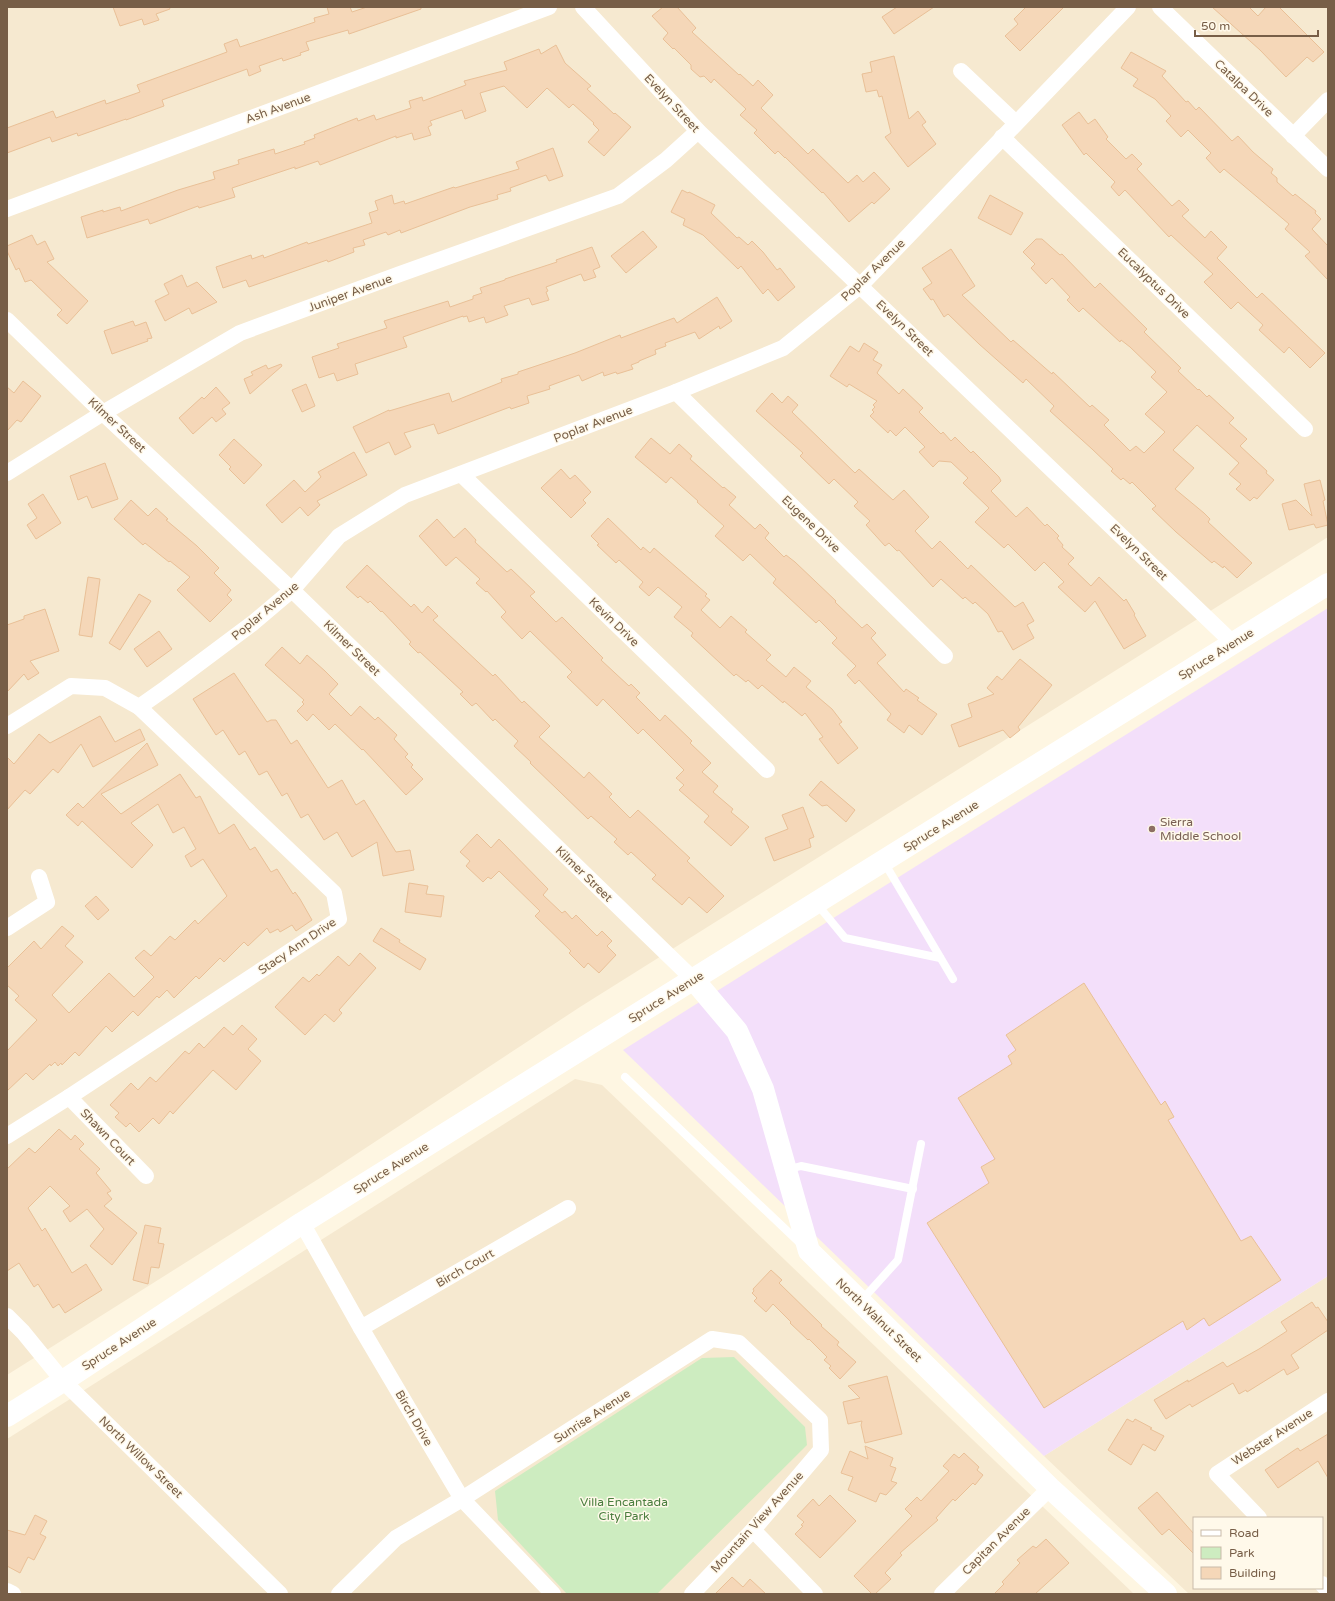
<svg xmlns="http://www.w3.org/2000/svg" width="1335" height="1601" viewBox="0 0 1335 1601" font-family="'Varela Round',sans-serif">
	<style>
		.residential { fill: #f6e9d0; fill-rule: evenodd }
		.education { fill: #f3dffa }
		.green { fill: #cdecc0 }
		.building { fill: #f5d7b8; stroke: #e9c097 }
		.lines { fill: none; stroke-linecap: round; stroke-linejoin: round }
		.lane { stroke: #fff; stroke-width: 8 }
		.street { stroke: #fff; stroke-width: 16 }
		.secondary { stroke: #fff; stroke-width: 22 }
		.education-dot { fill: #8d6e63; stroke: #fff9ea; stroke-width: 1.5 }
		.labels { text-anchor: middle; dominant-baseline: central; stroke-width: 3; stroke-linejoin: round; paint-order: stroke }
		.street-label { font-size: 12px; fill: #775e47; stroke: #fff9ea }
		.education-label { font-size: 12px; fill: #785e54; stroke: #fff9ea; text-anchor: start }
		.park-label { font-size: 12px; fill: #4a7e3e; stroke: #fff9ea }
	</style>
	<rect width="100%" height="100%" fill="#fef6e2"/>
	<g class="residential">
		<polygon points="7,7 1328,7 1328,537 580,1007 320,1178 7,1375"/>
		<polygon points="575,1079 602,1085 1134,1594 7,1594 7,1439"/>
		<path d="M1328,1276v318h-139l-145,-138zM1194,1518h128v70h-128z"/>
	</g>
	<polygon class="education" points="1328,608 1328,1276 1044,1456 623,1050"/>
	<polygon class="green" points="734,1357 805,1427 807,1445 657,1594 567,1594 498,1520 495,1491 702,1358"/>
	<g class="building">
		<polygon points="113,7 169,7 170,9 156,14 159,20 144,25 142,19 120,26"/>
		<polygon points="327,7 350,7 352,12 367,7 421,7 421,9 349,34 348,30 306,42 309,50 300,53 301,55 283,61 282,58 259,66 261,71 249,76 247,69 162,100 164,106 126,120 126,119 78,136 77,133 52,142 50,137 7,153 7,128 53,111 56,118 105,100 106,104 140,92 137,85 227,52 224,44 237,39 240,47 315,22 314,18 329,14"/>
		<polygon points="663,7 677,7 696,28 692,32 739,75 740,74 753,86 758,80 773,95 761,108 808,154 813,149 848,183 857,175 863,182 874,172 890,189 874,204 872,202 849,222 823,192 822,193 785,157 785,158 778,151 775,154 754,133 757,130 740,115 746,109 714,79 711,83 704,76 700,77 691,69 691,65 674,48 673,49 663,39 668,33 652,16"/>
		<polygon points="897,7 934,7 894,34 882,17"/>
		<polygon points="1026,7 1064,7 1020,51 1005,36 1018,24 1014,19"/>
		<polygon points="1212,7 1249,7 1258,16 1266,7 1279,7 1324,52 1313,62 1307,57 1286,77 1260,50"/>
		<polygon points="556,45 565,63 591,86 587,89 614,114 615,113 631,127 604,156 588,142 599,130 593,124 594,123 573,104 569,108 547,88 527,108 504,86 480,93 486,111 465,119 462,110 430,121 432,125 428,127 431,135 414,140 412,133 396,138 396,136 320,165 318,161 295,169 295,167 232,188 235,197 199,208 198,206 150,224 148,219 87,238 81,217 103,210 103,212 120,207 121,211 178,190 215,179 213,172 239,164 238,160 274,149 275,154 305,144 304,142 315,138 314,135 357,118 358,121 374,115 376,120 411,108 409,101 422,97 423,101 466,85 464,81 507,70 504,62 539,49 541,54"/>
		<polygon points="1131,52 1166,71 1162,76 1186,102 1188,101 1196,110 1199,107 1232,141 1238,136 1253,152 1273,169 1271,173 1277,178 1277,182 1293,196 1295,194 1316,211 1315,213 1321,219 1312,229 1328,246 1328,280 1305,256 1310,252 1285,229 1289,224 1224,169 1220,173 1206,158 1211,153 1188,130 1181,137 1166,121 1171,116 1155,99 1133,86 1138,79 1121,68"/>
		<polygon points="894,56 909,119 918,111 926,122 922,125 936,144 908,167 885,137 891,133 882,96 879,97 877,90 866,92 862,74 872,72 870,62"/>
		<polygon points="1079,112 1088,124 1095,119 1108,137 1106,139 1126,159 1132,154 1142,164 1137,169 1172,206 1179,200 1189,210 1182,216 1205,238 1211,231 1227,247 1217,258 1257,298 1262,293 1325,353 1310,368 1289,347 1284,353 1259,330 1263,325 1238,302 1231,309 1204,282 1213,274 1171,235 1169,237 1125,190 1119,196 1111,187 1115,182 1086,153 1084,155 1062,125"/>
		<polygon points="553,148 563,176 549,181 546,175 510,188 511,191 497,195 498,199 470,207 401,233 400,230 388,235 386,232 363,240 365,245 353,248 354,252 328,262 327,260 249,287 246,280 223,288 216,267 251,255 252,259 263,255 264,258 307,242 308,244 372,223 369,213 378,210 375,201 392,195 394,204 404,201 405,204 454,187 455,188 519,169 516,162"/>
		<polygon points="682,190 688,193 689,192 715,205 711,213 737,238 739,237 748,245 752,241 763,252 777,270 780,268 795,287 778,301 768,289 763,294 741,266 738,269 703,235 683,225 685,219 671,212"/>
		<polygon points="990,195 1023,213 1011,235 978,218"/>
		<polygon points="643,231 657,247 626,273 611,256"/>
		<polygon points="32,235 37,245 45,241 54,259 47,262 88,301 67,324 57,315 62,310 31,280 25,282 19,268 16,270 7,251 7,246"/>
		<polygon points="1036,239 1042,239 1060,255 1062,254 1095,288 1100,283 1147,329 1144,332 1181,368 1178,371 1198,390 1199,389 1207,397 1209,395 1234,418 1229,423 1247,439 1240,446 1267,471 1266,473 1274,480 1257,499 1254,497 1250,501 1236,489 1241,484 1229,474 1239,463 1197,425 1173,450 1194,468 1175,489 1204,513 1210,519 1208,522 1252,563 1237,578 1224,566 1223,568 1214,561 1212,563 1176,532 1152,509 1156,506 1132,482 1130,484 1123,478 1121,480 1111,471 1113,469 1092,449 1050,411 1054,406 1026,379 1023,383 979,344 948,314 944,317 933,299 931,300 923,289 932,283 922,268 951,249 975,286 962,295 1011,342 1013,340 1052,374 1053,372 1090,407 1092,405 1109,420 1104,425 1130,451 1136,446 1144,453 1165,432 1145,414 1167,392 1151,377 1156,372 1130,347 1121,340 1120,342 1083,308 1079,312 1067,300 1070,297 1052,278 1046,284 1031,268 1035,264 1023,252"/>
		<polygon points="592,247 600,267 593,270 596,277 584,281 581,274 546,287 548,291 546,292 549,300 532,305 529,298 504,306 508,315 486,323 484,317 469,322 467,316 463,317 463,316 403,337 407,347 355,364 358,374 337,381 334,373 319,378 312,357 339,348 337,344 387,328 384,321 448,301 450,307 473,299 473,296 482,293 480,288 505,280 505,279 557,262 556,260"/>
		<polygon points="182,275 187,287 197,282 217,302 192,314 189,308 165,321 155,301 169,294 164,284"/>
		<polygon points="717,297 732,321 720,329 719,326 699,339 695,332 665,343 666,346 655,350 656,354 639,361 639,362 631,365 633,369 617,374 616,372 604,376 603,372 582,381 579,375 549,386 550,389 527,396 529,403 511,409 510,407 449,430 438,434 434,424 404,433 411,447 395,455 389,442 366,453 353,427 389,410 389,411 449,393 452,402 502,382 501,379 518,374 518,372 575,353 620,335 621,338 674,318 677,323"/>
		<polygon points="133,321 135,326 146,322 152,338 147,339 148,341 112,354 104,331"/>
		<polygon points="864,343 878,352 873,360 882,365 877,373 899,394 903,389 923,408 919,412 941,434 943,432 951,441 955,437 971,453 973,451 999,477 1001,481 991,491 1016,517 1027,507 1045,526 1047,524 1059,536 1057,538 1063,545 1062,547 1074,558 1068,564 1091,586 1099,577 1124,601 1126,599 1135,614 1134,615 1146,636 1124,649 1095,601 1085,612 1058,587 1064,582 1044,562 1035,571 1008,544 1004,548 975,522 989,508 963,483 968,478 951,462 939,461 933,467 919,452 925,447 905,427 896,436 890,430 888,433 870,416 874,412 872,410 875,407 873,405 877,401 849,384 847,387 830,376 850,346 859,352"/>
		<polygon points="281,364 282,366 250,394 244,379 253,375 251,372 266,365 268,369"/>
		<polygon points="23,381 41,396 21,422 17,420 7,431 7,387 14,393"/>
		<polygon points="306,384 315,406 302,412 292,390"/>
		<polygon points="216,387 230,403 222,409 226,414 216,422 212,417 193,434 179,418 202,397 204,399"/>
		<polygon points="772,393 782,403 788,396 798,405 792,412 855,473 859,469 893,500 904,490 929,517 915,531 932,549 940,541 968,569 971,565 1015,607 1023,602 1034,621 1027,625 1034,638 1013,650 1002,631 998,632 988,614 975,602 973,604 965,597 963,599 941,579 933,587 899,550 897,551 889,543 885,546 866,525 870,521 854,506 858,502 834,479 829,484 800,456 803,453 756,411"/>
		<polygon points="651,438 670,454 679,444 692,456 690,459 723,488 724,487 736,497 729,505 755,529 760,524 769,533 765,538 784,557 786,555 795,562 836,601 835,602 862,628 867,624 876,633 871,638 886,655 877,663 904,692 906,689 919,698 917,700 937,714 922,735 909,725 904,733 887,720 891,714 859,680 855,684 847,675 856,666 832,643 837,638 819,620 816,623 773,583 776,579 750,554 743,561 715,536 724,526 697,502 698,501 671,477 666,483 635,457"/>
		<polygon points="234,439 262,465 244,484 229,469 231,467 219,455"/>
		<polygon points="354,452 367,475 317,501 320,505 308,516 300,507 282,523 266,505 294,480 305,492 321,477 318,472"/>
		<polygon points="105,463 118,499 92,508 87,496 78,500 70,476"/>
		<polygon points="561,469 570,479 575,475 591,492 583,500 586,503 571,518 541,488"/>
		<polygon points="1320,480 1325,500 1323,501 1328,525 1316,528 1314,524 1289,530 1282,504 1296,500 1312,516 1304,484"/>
		<polygon points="43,494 61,523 36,539 27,525 37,518 28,504"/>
		<polygon points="131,500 148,516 156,508 168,519 166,520 197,546 219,568 214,573 231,590 227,595 232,600 210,622 177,590 190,577 170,561 169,562 145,543 143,545 114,519"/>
		<polygon points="608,518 641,550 643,547 650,553 654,548 707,594 705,596 710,600 701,610 720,628 731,616 747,630 745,632 771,655 766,660 786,677 794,667 811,681 806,687 832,709 842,722 839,724 858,748 838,764 819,739 823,737 805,713 802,716 784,701 783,703 762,685 758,689 748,680 746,682 736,674 734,676 691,636 693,633 674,617 682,607 658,587 649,596 639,587 643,582 619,560 616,563 597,545 599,544 591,536"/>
		<polygon points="437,519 454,538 465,528 476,540 475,542 507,572 511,569 535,592 530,596 556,622 562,617 603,658 601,660 629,686 631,684 640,693 636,697 660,721 665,715 692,741 690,743 711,763 702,772 718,786 713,792 733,809 731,812 749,827 731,846 704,822 709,816 679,790 684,785 676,778 684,770 643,729 638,734 603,699 597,706 567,677 572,672 530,631 522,639 501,617 506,612 487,591 486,592 476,583 480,579 456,557 446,566 419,536"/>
		<polygon points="367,565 411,607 414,604 422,613 428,606 438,616 433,620 493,676 495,674 522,703 524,701 550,726 539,737 584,778 589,772 612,794 609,797 630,818 638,810 690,858 687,861 724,896 707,913 689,897 682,905 652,879 656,875 631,852 628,855 614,842 617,839 591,816 588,819 530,763 531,762 514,746 518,741 495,719 493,721 476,703 472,706 460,694 463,692 420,652 418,653 409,644 411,642 382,611 381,612 370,601 368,603 360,596 358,598 346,587"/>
		<polygon points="88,577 100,579 92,637 79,635"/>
		<polygon points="139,594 151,601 120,650 109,643"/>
		<polygon points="45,609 59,651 30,661 39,673 28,680 24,674 7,692 7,625 24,619 24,616"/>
		<polygon points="159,631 172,649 147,667 134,649"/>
		<polygon points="282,647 300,664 307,655 325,671 338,684 329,694 351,716 360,706 375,720 378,717 397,735 394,739 408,754 405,757 413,765 411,767 423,779 406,795 363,749 362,750 335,724 329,730 313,714 307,721 297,711 304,704 302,702 304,700 265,665"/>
		<polygon points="1020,659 1052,685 1018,727 1020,730 1010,738 1003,730 959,747 951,725 972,717 968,704 994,694 987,688 997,676 1002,680"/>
		<polygon points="234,673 267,722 271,720 276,720 291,744 297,740 328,788 342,780 356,805 364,800 396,852 410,850 414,870 383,876 377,842 352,857 337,832 324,840 308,814 301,818 287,793 282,796 267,771 259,775 245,751 239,755 223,730 216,735 193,699"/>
		<polygon points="100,716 115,742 140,729 145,740 93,767 81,744 58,773 53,769 30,794 25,790 7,810 7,757 14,764 39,734 50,743"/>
		<polygon points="147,743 158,765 101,794 121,814 180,774 196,798 200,796 219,834 234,824 250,850 255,847 271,872 277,869 293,894 295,892 300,899 312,920 296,931 292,925 280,932 278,929 270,933 267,928 248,946 244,942 224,962 220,958 199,979 196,976 174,998 167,990 159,998 157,996 138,1016 133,1011 112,1032 106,1026 79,1056 75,1052 62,1065 61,1063 58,1066 55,1062 51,1066 50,1064 33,1080 26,1073 7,1091 7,1051 37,1020 15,1000 19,996 7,985 7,968 34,941 41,949 62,926 74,936 65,946 83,962 52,995 69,1013 109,973 134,997 154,977 135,958 144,950 151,956 170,936 175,940 195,920 198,924 227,896 203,859 191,867 185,856 196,849 184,827 173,833 158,804 131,823 153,845 132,868 82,821 78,826 66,815 78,803 83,808"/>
		<polygon points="821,781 855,810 846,822 827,805 822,806 809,795"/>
		<polygon points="803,807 814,837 809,839 811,847 774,861 765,838 788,829 782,815"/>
		<polygon points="477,834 491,848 499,839 548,889 543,895 562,913 565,911 572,919 576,915 597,936 602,931 612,941 607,946 616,955 599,973 588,963 584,968 569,953 571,951 535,916 540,911 499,871 491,879 488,877 483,882 466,866 470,861 460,852"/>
		<polygon points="409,883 428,886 426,894 444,896 441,917 405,912"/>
		<polygon points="96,896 109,910 98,920 85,906"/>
		<polygon points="381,928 400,940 399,942 426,959 420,970 373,941"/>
		<polygon points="360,953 376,968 339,1010 342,1013 334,1022 325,1014 305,1035 275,1007 303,977 309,982 317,974 319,976 338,956 349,966"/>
		<polygon points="1084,983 1161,1105 1165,1101 1174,1117 1168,1120 1241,1241 1251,1236 1281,1280 1209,1326 1204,1318 1187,1330 1183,1321 1044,1408 927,1223 989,1183 981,1167 995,1159 958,1098 1012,1064 1008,1056 1016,1050 1006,1035"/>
		<polygon points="242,1025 257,1039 248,1049 261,1061 236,1090 213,1070 173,1114 170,1111 159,1124 153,1118 139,1132 130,1123 126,1127 115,1117 119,1113 110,1105 131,1083 138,1090 150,1077 156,1082 185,1051 189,1054 199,1043 204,1048 224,1027 233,1035"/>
		<polygon points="59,1129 71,1140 75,1135 84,1144 79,1149 100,1169 96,1173 111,1191 107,1193 112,1199 104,1206 137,1233 112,1265 90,1246 104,1229 87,1209 70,1222 63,1211 70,1206 50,1186 28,1208 42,1231 45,1228 72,1273 86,1264 102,1290 65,1313 59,1304 53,1308 38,1284 34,1287 19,1263 7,1271 7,1169 29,1148 35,1153"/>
		<polygon points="145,1225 161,1228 158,1243 164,1244 159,1268 151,1267 148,1284 133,1280"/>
		<polygon points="771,1270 782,1280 779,1283 822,1325 821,1326 839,1342 837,1345 856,1362 840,1379 829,1368 831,1366 824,1360 827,1357 809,1339 808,1340 790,1323 791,1322 773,1304 766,1312 754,1301 757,1298 752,1293 754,1291 753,1289"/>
		<polygon points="1312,1302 1316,1308 1318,1307 1328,1322 1328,1330 1291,1355 1299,1368 1287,1375 1284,1369 1247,1392 1246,1390 1239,1394 1233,1383 1192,1407 1190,1404 1166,1419 1154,1400 1188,1380 1188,1382 1223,1362 1227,1367 1259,1349 1287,1331 1281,1322"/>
		<polygon points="887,1376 902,1434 865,1443 861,1425 862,1421 848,1424 843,1402 860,1398 848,1386"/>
		<polygon points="1127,1419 1133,1422 1135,1419 1152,1428 1150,1429 1164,1436 1155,1451 1143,1444 1131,1465 1108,1450"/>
		<polygon points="1328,1434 1328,1478 1318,1461 1278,1488 1265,1470 1296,1449 1298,1448 1300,1451"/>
		<polygon points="865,1446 893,1458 890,1466 896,1468 891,1481 897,1483 886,1495 880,1493 876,1502 848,1490 853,1477 841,1473 850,1451 868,1459"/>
		<polygon points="964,1453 979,1467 977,1470 983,1475 975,1485 973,1483 955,1501 953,1499 936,1518 938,1520 900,1553 902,1555 885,1573 891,1579 875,1594 872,1594 854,1576 912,1516 905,1509 917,1497 921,1501 949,1471 943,1466 954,1454 959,1458"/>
		<polygon points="1157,1492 1194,1534 1194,1554 1169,1529 1162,1535 1138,1508"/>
		<polygon points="830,1495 856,1521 820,1558 795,1534 803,1526 801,1525 804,1522 797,1516 813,1499 819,1506"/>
		<polygon points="35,1515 47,1521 40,1534 46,1537 34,1560 28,1557 20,1573 7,1566 7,1530 25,1535"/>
		<polygon points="1046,1539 1069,1563 1035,1594 994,1594 1004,1584 1002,1582 1020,1563 1017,1560 1033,1546 1036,1548"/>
		<polygon points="732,1577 743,1587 750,1579 766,1594 715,1594"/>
	</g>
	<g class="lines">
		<g class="lane">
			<polyline points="884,862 953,979"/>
			<polyline points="817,904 845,938 940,958"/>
			<polyline points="625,1077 801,1244"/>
			<polyline points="786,1170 801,1166 913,1189"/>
			<polyline points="861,1301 898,1260 921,1144"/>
		</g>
		<g class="street">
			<polyline points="583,7 698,131 1233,643"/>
			<polyline points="1160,7 1328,169"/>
			<polyline points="961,71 1016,123"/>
			<polyline points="1293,136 1328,100"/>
			<polyline points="1002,137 1305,429"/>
			<polyline points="7,209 549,7"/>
			<polyline points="7,320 103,413 292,590 694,980"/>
			<polyline points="676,392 945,656"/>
			<polyline points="7,473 103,413 240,333 400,274 618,196 666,160 698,131"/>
			<polyline points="461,474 767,770"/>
			<polyline points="7,726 71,686 105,688 139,707 166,688 253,623 292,590 339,536 405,495 676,392 783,348 861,285 1128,7"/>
			<polyline points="7,928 47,902 39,877"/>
			<polyline points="69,1097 146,1176"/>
			<polyline points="7,1136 69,1097 339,919 334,893 139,707"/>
			<polyline points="302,1223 361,1328 462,1499 553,1594"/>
			<polyline points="7,1316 23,1332 63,1381 280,1594"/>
			<polyline points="361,1328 568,1208"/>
			<polyline points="1259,1518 1217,1474 1328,1401"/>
			<polyline points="753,1530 815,1594"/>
			<polyline points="1322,1584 1328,1591"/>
			<polyline points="7,1591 13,1594"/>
			<polyline points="339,1594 396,1538 462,1499 712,1339 739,1343 820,1420 821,1450 753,1530 692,1594"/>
			<polyline points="942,1594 1050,1488"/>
		</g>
		<g class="secondary">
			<polyline points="694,980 737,1031 763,1089 809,1251 1050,1488 1166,1594"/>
			<polyline points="7,1416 63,1381 302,1223 1328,584"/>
		</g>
	</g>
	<circle class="education-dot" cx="1152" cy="829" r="4"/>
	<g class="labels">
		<g class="street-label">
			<text transform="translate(1244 88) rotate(44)">Catalpa Drive</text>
			<text transform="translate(672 103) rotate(47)">Evelyn Street</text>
			<text transform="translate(278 108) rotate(-20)">Ash Avenue</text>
			<text transform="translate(873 270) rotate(-44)">Poplar Avenue</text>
			<text transform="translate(1154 283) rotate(44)">Eucalyptus Drive</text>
			<text transform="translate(350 293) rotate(-20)">Juniper Avenue</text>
			<text transform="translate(905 328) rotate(44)">Evelyn Street</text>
			<text transform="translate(593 424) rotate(-21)">Poplar Avenue</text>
			<text transform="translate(117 425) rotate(43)">Kilmer Street</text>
			<text transform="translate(811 524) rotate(44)">Eugene Drive</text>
			<text transform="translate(1139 552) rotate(44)">Evelyn Street</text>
			<text transform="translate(265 611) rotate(-40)">Poplar Avenue</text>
			<text transform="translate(614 622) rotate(44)">Kevin Drive</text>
			<text transform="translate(352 648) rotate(44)">Kilmer Street</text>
			<text transform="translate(1216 654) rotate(-32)">Spruce Avenue</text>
			<text transform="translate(941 826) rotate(-32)">Spruce Avenue</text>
			<text transform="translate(584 874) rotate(44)">Kilmer Street</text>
			<text transform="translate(297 946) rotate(-34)">Stacy Ann Drive</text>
			<text transform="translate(666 997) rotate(-32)">Spruce Avenue</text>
			<text transform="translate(108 1137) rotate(46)">Shawn Court</text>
			<text transform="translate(391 1168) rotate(-32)">Spruce Avenue</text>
			<text transform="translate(465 1268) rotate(-30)">Birch Court</text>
			<text transform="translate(879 1320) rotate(44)">North Walnut Street</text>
			<text transform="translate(119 1344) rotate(-33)">Spruce Avenue</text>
			<text transform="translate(592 1416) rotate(-33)">Sunrise Avenue</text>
			<text transform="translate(414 1418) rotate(60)">Birch Drive</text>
			<text transform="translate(1272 1437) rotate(-33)">Webster Avenue</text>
			<text transform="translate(141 1457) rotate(44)">North Willow Street</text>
			<text transform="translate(757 1522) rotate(-48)">Mountain View Avenue</text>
			<text transform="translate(996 1541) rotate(-45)">Capitan Avenue</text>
		</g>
		<g class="education-label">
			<text x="1160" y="822">Sierra<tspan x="1160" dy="14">Middle School</tspan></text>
		</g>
		<g class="park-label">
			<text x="624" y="1502">Villa Encantada<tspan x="624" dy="14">City Park</tspan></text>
		</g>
	</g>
	<rect width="1335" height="1601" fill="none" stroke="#775e47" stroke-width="16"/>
	<rect x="1193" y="1517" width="130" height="72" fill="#fff9ea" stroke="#c9bba9"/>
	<rect x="1201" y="1530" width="20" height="6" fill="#ffffff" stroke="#c9bba9"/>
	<text x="1229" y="1537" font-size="12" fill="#775e47">Road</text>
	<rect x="1201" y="1547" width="20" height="12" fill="#cdecc0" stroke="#c9bba9"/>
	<text x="1229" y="1557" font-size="12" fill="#775e47">Park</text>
	<rect x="1201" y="1567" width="20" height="12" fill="#f5d7b8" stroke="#c9bba9"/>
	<text x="1229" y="1577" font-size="12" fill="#775e47">Building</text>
	<path d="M1195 30v6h123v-6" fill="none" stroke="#775e47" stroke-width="2"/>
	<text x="1201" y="30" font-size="12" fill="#775e47" stroke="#fff9ea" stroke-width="3" paint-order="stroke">50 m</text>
</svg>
